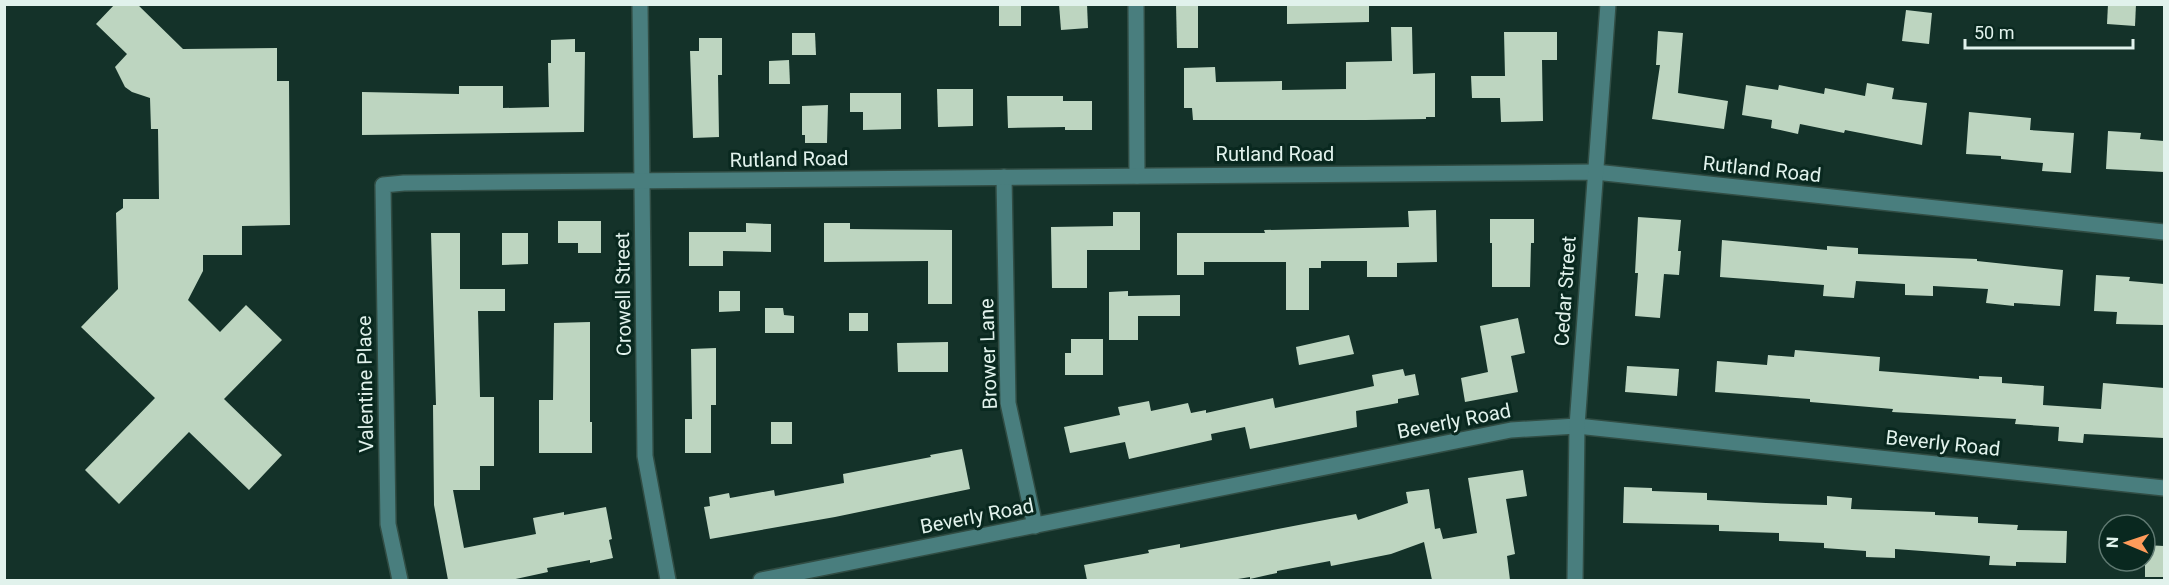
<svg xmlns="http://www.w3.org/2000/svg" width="2169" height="585" viewBox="0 0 2169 585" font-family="Roboto,sans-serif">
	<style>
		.building { fill: #bdd5c0 }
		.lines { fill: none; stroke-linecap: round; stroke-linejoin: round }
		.minor-casing { stroke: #314d44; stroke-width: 18 }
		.minor { stroke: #497e7e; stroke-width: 15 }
		.labels { text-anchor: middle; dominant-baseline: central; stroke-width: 6; stroke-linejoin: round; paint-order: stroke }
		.street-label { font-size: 20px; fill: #e1f2ec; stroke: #09281f }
	</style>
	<rect width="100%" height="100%" fill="#143229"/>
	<g class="building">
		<polygon points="115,4 137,4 183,49 277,48 277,81 289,81 290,225 242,226 242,255 203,255 203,271 188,300 220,332 246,305 282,340 224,399 282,455 249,490 189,432 119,504 85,470 155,398 81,327 118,289 116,213 123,208 123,199 159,199 158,129 151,129 150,98 132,92 125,87 115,67 127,54 96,24"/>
		<rect x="999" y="4" width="22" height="22"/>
		<polygon points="1059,4 1087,4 1088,28 1061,30"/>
		<polygon points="1176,4 1198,4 1198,48 1177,48"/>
		<polygon points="1287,4 1369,4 1369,22 1287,24"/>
		<polygon points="2108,4 2136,4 2135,26 2107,24"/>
		<polygon points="1906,10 1932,13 1929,44 1902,41"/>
		<polygon points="1391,27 1412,27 1413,74 1435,73 1435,117 1426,117 1426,119 1366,120 1193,120 1192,108 1184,108 1184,68 1215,67 1216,82 1282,81 1282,90 1346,89 1346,62 1392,61"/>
		<polygon points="1658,31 1683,33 1678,93 1728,101 1724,129 1652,119 1660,65 1656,65"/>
		<polygon points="1504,32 1557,32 1557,60 1542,60 1543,121 1501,122 1500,98 1472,98 1471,76 1505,76"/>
		<polygon points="792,33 815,33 816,55 792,55"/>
		<polygon points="699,38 722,38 722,75 718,75 719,137 693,138 690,51 699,51"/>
		<polygon points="575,39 575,52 585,52 584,132 362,135 362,92 459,94 459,86 503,86 503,108 549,107 548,63 551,63 551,40"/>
		<polygon points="789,60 790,84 769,84 769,61"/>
		<polygon points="1867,83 1894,88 1892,99 1927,103 1922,145 1845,130 1844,133 1800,124 1798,134 1771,128 1772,120 1742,115 1746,85 1778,90 1779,85 1824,94 1825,88 1865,96"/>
		<polygon points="937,89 973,89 973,126 938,127"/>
		<polygon points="850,93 901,93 901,129 863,130 863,112 850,112"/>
		<polygon points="1007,96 1063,96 1063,101 1092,101 1092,130 1065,130 1065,127 1008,128"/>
		<polygon points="828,105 827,143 805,143 805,135 802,135 802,106"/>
		<polygon points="1969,112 2031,118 2030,130 2074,133 2071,173 2042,171 2043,163 2001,159 2001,156 1966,154"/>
		<polygon points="2108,131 2141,133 2140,139 2164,141 2164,172 2106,169"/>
		<polygon points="1436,210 1437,262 1397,263 1397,277 1367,277 1367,261 1321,261 1321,268 1309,268 1309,310 1286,310 1286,262 1204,262 1204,275 1177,275 1177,233 1265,233 1264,230 1409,227 1408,211"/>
		<polygon points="1113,212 1140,212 1140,250 1087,250 1087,288 1052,288 1051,227 1113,226"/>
		<polygon points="1638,217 1681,220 1678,251 1681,251 1679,275 1664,274 1660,318 1635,316 1638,273 1635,273"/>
		<polygon points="1490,219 1534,219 1534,243 1531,243 1530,287 1492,287 1492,243 1490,243"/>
		<polygon points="558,221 601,221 601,253 578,253 578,243 558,243"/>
		<polygon points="746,223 771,224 771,252 723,251 723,266 689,266 689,232 746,232"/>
		<polygon points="824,223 850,223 850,229 952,230 952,304 928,304 928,261 824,262"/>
		<polygon points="431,233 460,233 460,289 505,289 505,311 478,311 480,397 494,397 494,466 480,466 480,490 453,490 464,548 536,534 533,518 564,512 564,515 606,507 612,539 609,540 613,558 590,563 590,560 547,568 548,572 511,580 448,580 434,505 433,405 436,405"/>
		<polygon points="502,233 528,233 528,264 502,265"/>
		<polygon points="1722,240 1827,250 1827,246 1858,248 1858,254 1977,259 1977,261 2063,270 2060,306 2014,303 2014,306 1986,303 1988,289 1933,286 1933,296 1905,295 1905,284 1856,281 1854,298 1823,296 1824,285 1720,277"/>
		<polygon points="2096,275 2130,277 2129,281 2164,284 2164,325 2116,324 2117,312 2094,311"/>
		<polygon points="719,291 740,291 740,311 719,312"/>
		<polygon points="1128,291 1128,296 1180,295 1180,316 1138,316 1138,340 1109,340 1109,292"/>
		<polygon points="765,308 783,308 784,315 794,316 794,333 765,333"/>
		<rect x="849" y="313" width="19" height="18"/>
		<polygon points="1518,318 1525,353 1511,356 1518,392 1465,402 1461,378 1488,372 1480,326"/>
		<polygon points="590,322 590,422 592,422 592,453 539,453 539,400 553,400 554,323"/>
		<polygon points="1349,335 1354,354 1299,365 1296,347"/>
		<polygon points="1071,339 1103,339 1103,375 1065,375 1065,353 1071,353"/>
		<polygon points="948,342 948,372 898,372 897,343"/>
		<polygon points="716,348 716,405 711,405 711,453 685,453 685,419 692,419 691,349"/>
		<polygon points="1795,350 1880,357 1879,371 1979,379 1979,376 2002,377 2002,383 2044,386 2043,405 2101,409 2103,383 2164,388 2164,438 2084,434 2083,443 2058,441 2059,427 2015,424 2016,419 1892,412 1893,409 1810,402 1810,399 1715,392 1717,361 1767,365 1768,355 1794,357"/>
		<polygon points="1627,366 1679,369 1677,396 1625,392"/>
		<polygon points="1403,369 1405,376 1415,374 1419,395 1398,399 1398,403 1356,411 1357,427 1250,449 1245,427 1211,434 1212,440 1129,459 1125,442 1070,453 1064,427 1120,415 1118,407 1149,401 1151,411 1188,403 1191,413 1206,410 1206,413 1273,398 1275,408 1374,386 1372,375"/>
		<rect x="771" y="422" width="21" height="22"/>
		<polygon points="962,449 970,489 835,517 710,539 704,507 710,506 709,497 729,493 730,498 774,490 775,496 844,483 843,474 931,457 930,455"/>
		<polygon points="1523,470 1527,496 1506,499 1515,554 1507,556 1510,580 1432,580 1424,542 1391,554 1331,566 1330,561 1277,571 1277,573 1250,579 1250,577 1232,580 1087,580 1084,565 1149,553 1148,550 1180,544 1180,548 1356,514 1358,520 1408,503 1406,492 1429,489 1435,529 1440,528 1443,539 1477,533 1468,478"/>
		<polygon points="1624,487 1652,488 1652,491 1707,493 1707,500 1766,503 1827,505 1827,496 1852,498 1851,509 1935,512 1935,515 1978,517 1978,523 2018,525 2017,530 2067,531 2066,563 2016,562 2016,566 1989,565 1990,556 1895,549 1895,558 1866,557 1866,551 1824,548 1824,543 1779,541 1779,533 1719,531 1719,525 1623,523"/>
		<polygon points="2145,545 2164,546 2164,577 2145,577"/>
	</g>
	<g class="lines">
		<defs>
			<g id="minor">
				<polyline points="640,4 645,456 668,580"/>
				<polyline points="1136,4 1137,176"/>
				<polyline points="1004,177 1008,403 1035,526"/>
				<polyline points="400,580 388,524 383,185 404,183 1595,172 2164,232"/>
				<polyline points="761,580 1511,430 1577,426 2164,488"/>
				<polyline points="1575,580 1577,426 1608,4"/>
			</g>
		</defs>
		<use href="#minor" class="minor-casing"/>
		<use href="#minor" class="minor"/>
	</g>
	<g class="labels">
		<g class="street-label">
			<text x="1275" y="154">Rutland Road</text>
			<text transform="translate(789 159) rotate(-1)">Rutland Road</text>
			<text transform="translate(1762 169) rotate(6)">Rutland Road</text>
			<text transform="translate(1565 291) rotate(-86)">Cedar Street</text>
			<text transform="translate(623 294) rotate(-91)">Crowell Street</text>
			<text transform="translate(988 354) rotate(-92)">Brower Lane</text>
			<text transform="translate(365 384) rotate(-91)">Valentine Place</text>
			<text transform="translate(1454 421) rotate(-11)">Beverly Road</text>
			<text transform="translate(1943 443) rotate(6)">Beverly Road</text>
			<text transform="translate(977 516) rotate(-11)">Beverly Road</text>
		</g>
	</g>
	<rect width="2169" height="585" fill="none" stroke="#e1f2ec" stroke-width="12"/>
	<g transform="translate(2127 543) rotate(272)"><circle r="28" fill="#09281f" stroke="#5f7971" stroke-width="1.5"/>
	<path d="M0-4.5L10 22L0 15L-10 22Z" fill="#ff9b5a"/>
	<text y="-9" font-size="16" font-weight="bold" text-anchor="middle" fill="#e1f2ec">N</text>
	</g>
	<path d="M1965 39v9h168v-9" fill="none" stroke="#e1f2ec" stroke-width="3"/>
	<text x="1974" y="39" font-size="18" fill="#e1f2ec" stroke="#09281f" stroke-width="4.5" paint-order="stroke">50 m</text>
</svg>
